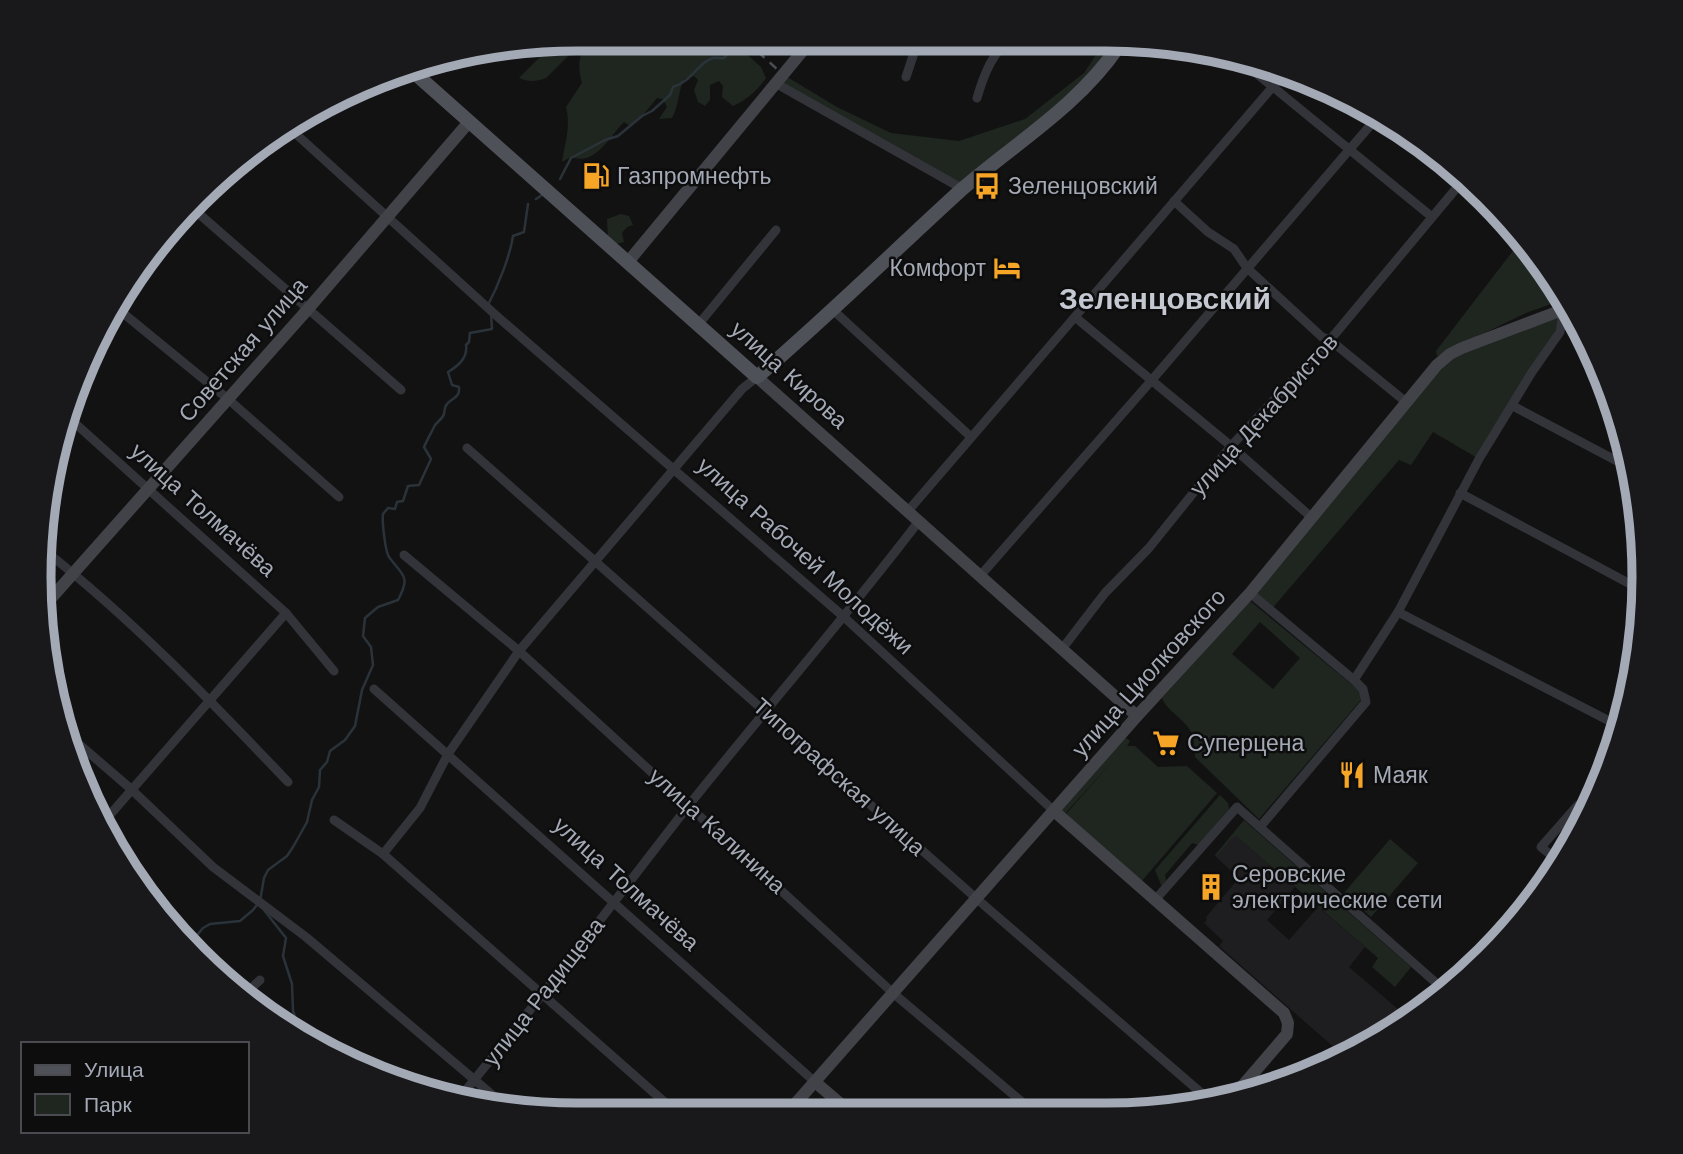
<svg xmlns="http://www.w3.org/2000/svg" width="1683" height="1154" viewBox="0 0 1683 1154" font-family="'Work Sans',sans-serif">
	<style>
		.built { fill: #1e1e20 }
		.green { fill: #1e261f; fill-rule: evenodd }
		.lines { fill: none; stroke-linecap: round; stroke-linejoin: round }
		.stream { stroke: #2a3339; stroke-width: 2.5 }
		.street { stroke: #333439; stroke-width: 9 }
		.secondary { stroke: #414349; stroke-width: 12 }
		.primary { stroke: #4f5158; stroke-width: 14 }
		.rail { stroke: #4a4c52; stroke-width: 2.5; stroke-dasharray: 9 7; stroke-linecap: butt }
		.labels { text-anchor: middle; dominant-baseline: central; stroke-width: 5; stroke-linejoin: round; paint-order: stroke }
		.poi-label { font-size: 23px; fill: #a3a9b5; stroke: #0d0d0e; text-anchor: start }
		.street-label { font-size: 23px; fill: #a3a9b5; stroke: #0d0d0e }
		.district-label { font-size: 30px; font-weight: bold; fill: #c4c8d0; stroke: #0d0d0e }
		.rim { fill: none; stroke: #a3a9b5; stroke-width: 9 }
	</style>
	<rect width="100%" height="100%" fill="#121213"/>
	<polygon class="built" points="1236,836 1295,887 1267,920 1289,940 1318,907 1365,947 1349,967 1406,1016 1346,1058 1219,946 1223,941 1204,923 1207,920 1206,917 1239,878 1216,857 1232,837"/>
	<g class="green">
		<path d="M577,39h8l-39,39c-10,4 -18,4 -27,0l20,-20 -6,-14z"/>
		<path d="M592,39l140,2 29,26 5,11c-9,13 -19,22 -33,28l-11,-9 1,-11 -4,-5 -9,4v15l-5,6 -7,-4 -4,-12 4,-10 -4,-4 -10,3c-6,13 -5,26 -12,39l-13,1 8,-12 -4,-8 -6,-1 -18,22 -9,6 -6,-4c-15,15 -28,44 -53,35l-9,5c3,-20 9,-34 4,-55l16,-24c-5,-19 -4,-29 10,-44z"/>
		<polygon points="1101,47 1118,47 1105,67 963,189 777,84 784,75 837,107 891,133 959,141 1025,119 1084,73"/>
		<polygon points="621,214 629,216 633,225 627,227 622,233 624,242 616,244 608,238 607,219"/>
		<polygon points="1522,239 1554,278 1565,299 1526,313 1437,356 1436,351"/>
		<polygon points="1559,312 1562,320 1479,459 1433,432 1411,465 1399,460 1270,611 1250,593 1437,365"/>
		<path d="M1250,601l111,91v8l-102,119 -64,-62c-1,-7 0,-16 -3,-23 -6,-15 -24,-21 -30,-36zM1260,622l40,36 -27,31 -41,-35z"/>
		<polygon points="1121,734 1130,741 1127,746 1135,746 1158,767 1187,766 1217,793 1141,882 1066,814 1112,762 1061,818 1054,811"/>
		<polygon points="1220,795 1228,803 1229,809 1199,845 1192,843 1165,875 1166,880 1162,887 1155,870"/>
		<polygon points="1244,820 1411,967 1395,987 1372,967 1378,958 1236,836 1232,838 1216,857 1215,855"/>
		<polygon points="1390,839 1418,863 1371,917 1344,893"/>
	</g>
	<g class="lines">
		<g class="stream">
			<path d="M560,179l11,-21 34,-18 13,-4 24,-20 10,-5 18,-16 3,-8c21,-7 24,-24 40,-29 4,-1 8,1 11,0l16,-17"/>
			<polyline points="536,199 542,195"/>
			<path d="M488,305c10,-19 22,-49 25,-69l11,-4 4,-28"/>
			<polyline points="264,910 286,938 283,956 292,984 293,1011 303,1038"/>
			<path d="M188,946l15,-18 7,-4 30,-3 13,-11 7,-9 4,-23 4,-8 19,-14 6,-9 14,-25 5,-22 7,-13 1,-17 7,-8 3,-11 15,-11 10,-14 7,-36 11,-25 -2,-18 -8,-11 2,-18 13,-11 20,-7c13,-24 5,-24 -9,-43 -4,-6 -7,-36 -6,-43l5,-6 7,1 2,-7 6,-1 5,-15 11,-1 12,-26 -7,-12c3,-7 7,-14 10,-20 2,-5 8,-7 10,-13 1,-4 0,-7 3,-10 6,-7 13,-6 12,-17l-7,-2 -4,-13c10,-6 20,-14 18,-27l3,-3 1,-9 22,-4 -1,-15"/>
		</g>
		<g class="street">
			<polyline points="787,42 799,56"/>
			<polyline points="1240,60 1432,217"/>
			<polyline points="906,77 917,44"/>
			<polyline points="777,84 963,189"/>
			<path d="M977,98c6,-20 12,-37 26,-53"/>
			<polyline points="286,125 499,318 844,617 1054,811"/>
			<polyline points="1174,201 1208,232 1234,249 1247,268 1322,337 1330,340 1406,402"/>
			<polyline points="190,206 401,390"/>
			<polyline points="118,309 228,399 339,497"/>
			<polyline points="833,310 971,437"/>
			<polyline points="1075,317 1231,446 1311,517"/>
			<polyline points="698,325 776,230"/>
			<polyline points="1513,406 1634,470"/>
			<polyline points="67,416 286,613 334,671"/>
			<polyline points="467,448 977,899 1214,1104"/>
			<polyline points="1460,493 1632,585 1643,594"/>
			<polyline points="908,511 1282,76"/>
			<path d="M44,550c88,69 167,151 244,232"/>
			<polyline points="404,555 519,651 893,993 1029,1108"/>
			<polyline points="980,576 1151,381 1380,114"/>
			<polyline points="1250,593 1354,680 1363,689 1366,702 1260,827"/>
			<polyline points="1398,612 1621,727"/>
			<polyline points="1062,649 1105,593 1149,548 1231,446 1330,340 1464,179"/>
			<polyline points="1354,680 1398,612 1479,459 1532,372 1560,332 1562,320 1559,312"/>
			<polyline points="374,689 815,1082"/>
			<polyline points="66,733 131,789 213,867 306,937 509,1109"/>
			<polyline points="334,820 383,854 678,1114"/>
			<polyline points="101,825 286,613"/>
			<polyline points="383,854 420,808 448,754 519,651 742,389 757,377"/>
			<polyline points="1561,863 1541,847 1578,805 1601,788"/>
			<polyline points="1155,900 1237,807 1443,989"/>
			<polyline points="243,996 260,980"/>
			<path d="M457,1101c80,-97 155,-197 232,-296 76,-95 156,-187 230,-284"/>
		</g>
		<g class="secondary">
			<polyline points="628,262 810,42"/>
			<polyline points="757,377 1137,716"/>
			<polyline points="46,604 308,309 469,122"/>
			<polyline points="1054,811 1284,1013 1288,1023 1287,1034 1232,1098"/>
			<polyline points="815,1082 849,1111"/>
			<polyline points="788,1112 1137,716 1250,593 1437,365 1450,354 1462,348 1570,307"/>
		</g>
		<path class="primary" d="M410,69l347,308c70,-60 136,-125 204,-187 53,-46 117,-84 157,-143"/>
		<polyline class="rail" points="746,41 778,70"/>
	</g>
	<defs>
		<symbol id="fuel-bare" viewBox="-9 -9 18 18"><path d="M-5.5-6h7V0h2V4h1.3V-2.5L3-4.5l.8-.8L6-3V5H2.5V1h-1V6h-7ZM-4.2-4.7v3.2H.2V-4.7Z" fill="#f7a526" stroke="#0d0d0e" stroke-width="2.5" paint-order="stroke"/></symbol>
		<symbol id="bus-bare" viewBox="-9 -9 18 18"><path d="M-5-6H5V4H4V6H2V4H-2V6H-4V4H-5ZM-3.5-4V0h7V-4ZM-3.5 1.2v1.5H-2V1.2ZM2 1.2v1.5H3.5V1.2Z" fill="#f7a526" stroke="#0d0d0e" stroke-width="2.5" paint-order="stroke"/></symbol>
		<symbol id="hotel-bare" viewBox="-9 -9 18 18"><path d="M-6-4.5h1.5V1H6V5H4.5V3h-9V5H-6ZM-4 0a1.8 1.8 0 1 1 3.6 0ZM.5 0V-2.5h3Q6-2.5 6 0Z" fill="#f7a526" stroke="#0d0d0e" stroke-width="2.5" paint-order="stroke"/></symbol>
		<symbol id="supermarket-bare" viewBox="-9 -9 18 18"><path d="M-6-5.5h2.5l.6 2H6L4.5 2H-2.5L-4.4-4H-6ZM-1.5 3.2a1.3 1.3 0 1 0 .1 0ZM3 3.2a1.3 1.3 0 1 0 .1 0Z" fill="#f7a526" stroke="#0d0d0e" stroke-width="2.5" paint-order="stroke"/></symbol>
		<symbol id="restaurant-bare" viewBox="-9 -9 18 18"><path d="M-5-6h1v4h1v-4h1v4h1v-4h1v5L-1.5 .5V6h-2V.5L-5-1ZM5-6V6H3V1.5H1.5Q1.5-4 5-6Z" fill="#f7a526" stroke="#0d0d0e" stroke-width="2.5" paint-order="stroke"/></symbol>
		<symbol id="building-bare" viewBox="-9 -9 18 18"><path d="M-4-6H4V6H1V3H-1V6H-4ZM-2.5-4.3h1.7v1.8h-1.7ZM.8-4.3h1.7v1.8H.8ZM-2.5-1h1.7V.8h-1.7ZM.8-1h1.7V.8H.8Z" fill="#f7a526" stroke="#0d0d0e" stroke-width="2.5" paint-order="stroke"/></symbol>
	</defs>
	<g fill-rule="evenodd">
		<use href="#fuel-bare" x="577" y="157" width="38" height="38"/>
		<use href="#bus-bare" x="968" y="167" width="38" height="38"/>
		<use href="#hotel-bare" x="988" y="249" width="38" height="38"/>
		<use href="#supermarket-bare" x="1147" y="724" width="38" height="38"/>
		<use href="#restaurant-bare" x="1333" y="756" width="38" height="38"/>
		<use href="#building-bare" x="1192" y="868" width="38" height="38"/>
	</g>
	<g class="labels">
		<g class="poi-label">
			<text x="617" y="176">Газпромнефть</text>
			<text x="1008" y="186">Зеленцовский</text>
			<text x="986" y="268" text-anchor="end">Комфорт</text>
			<text x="1187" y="743">Суперцена</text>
			<text x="1373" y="775">Маяк</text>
			<text x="1232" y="874">Серовские<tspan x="1232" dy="26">электрические сети</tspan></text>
		</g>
		<g class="street-label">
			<text transform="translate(243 350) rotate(-49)">Советская улица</text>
			<text transform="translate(789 375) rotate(42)">улица Кирова</text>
			<text transform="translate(1264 415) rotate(-48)">улица Декабристов</text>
			<text transform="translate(203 510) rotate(42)">улица Толмачёва</text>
			<text transform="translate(805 556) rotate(42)">улица Рабочей Молодёжи</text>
			<text transform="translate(1149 673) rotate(-48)">улица Циолковского</text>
			<text transform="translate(839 777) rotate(42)">Типографская улица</text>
			<text transform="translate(717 831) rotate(42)">улица Калинина</text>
			<text transform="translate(626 884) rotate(42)">улица Толмачёва</text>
			<text transform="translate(544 992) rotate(-52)">улица Радищева</text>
		</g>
		<g class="district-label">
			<text x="1165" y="298">Зеленцовский</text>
		</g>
	</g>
	<path d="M0 0H1683V1154H0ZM577 51H1106A526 526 0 0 1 1632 577V577A526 526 0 0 1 1106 1103H577A526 526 0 0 1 51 577V577A526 526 0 0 1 577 51Z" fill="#19191b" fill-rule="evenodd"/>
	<path class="rim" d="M577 51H1106A526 526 0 0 1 1632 577V577A526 526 0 0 1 1106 1103H577A526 526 0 0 1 51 577V577A526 526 0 0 1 577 51Z"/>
	<rect x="21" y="1042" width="228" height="91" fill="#0d0d0e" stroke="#494b51" stroke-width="2"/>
	<rect x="35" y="1065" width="35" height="10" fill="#4f5158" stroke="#494b51" stroke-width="2"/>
	<text x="84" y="1077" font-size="21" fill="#a3a9b5">Улица</text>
	<rect x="35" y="1094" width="35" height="21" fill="#1e261f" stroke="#494b51" stroke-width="2"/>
	<text x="84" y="1112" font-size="21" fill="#a3a9b5">Парк</text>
</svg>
